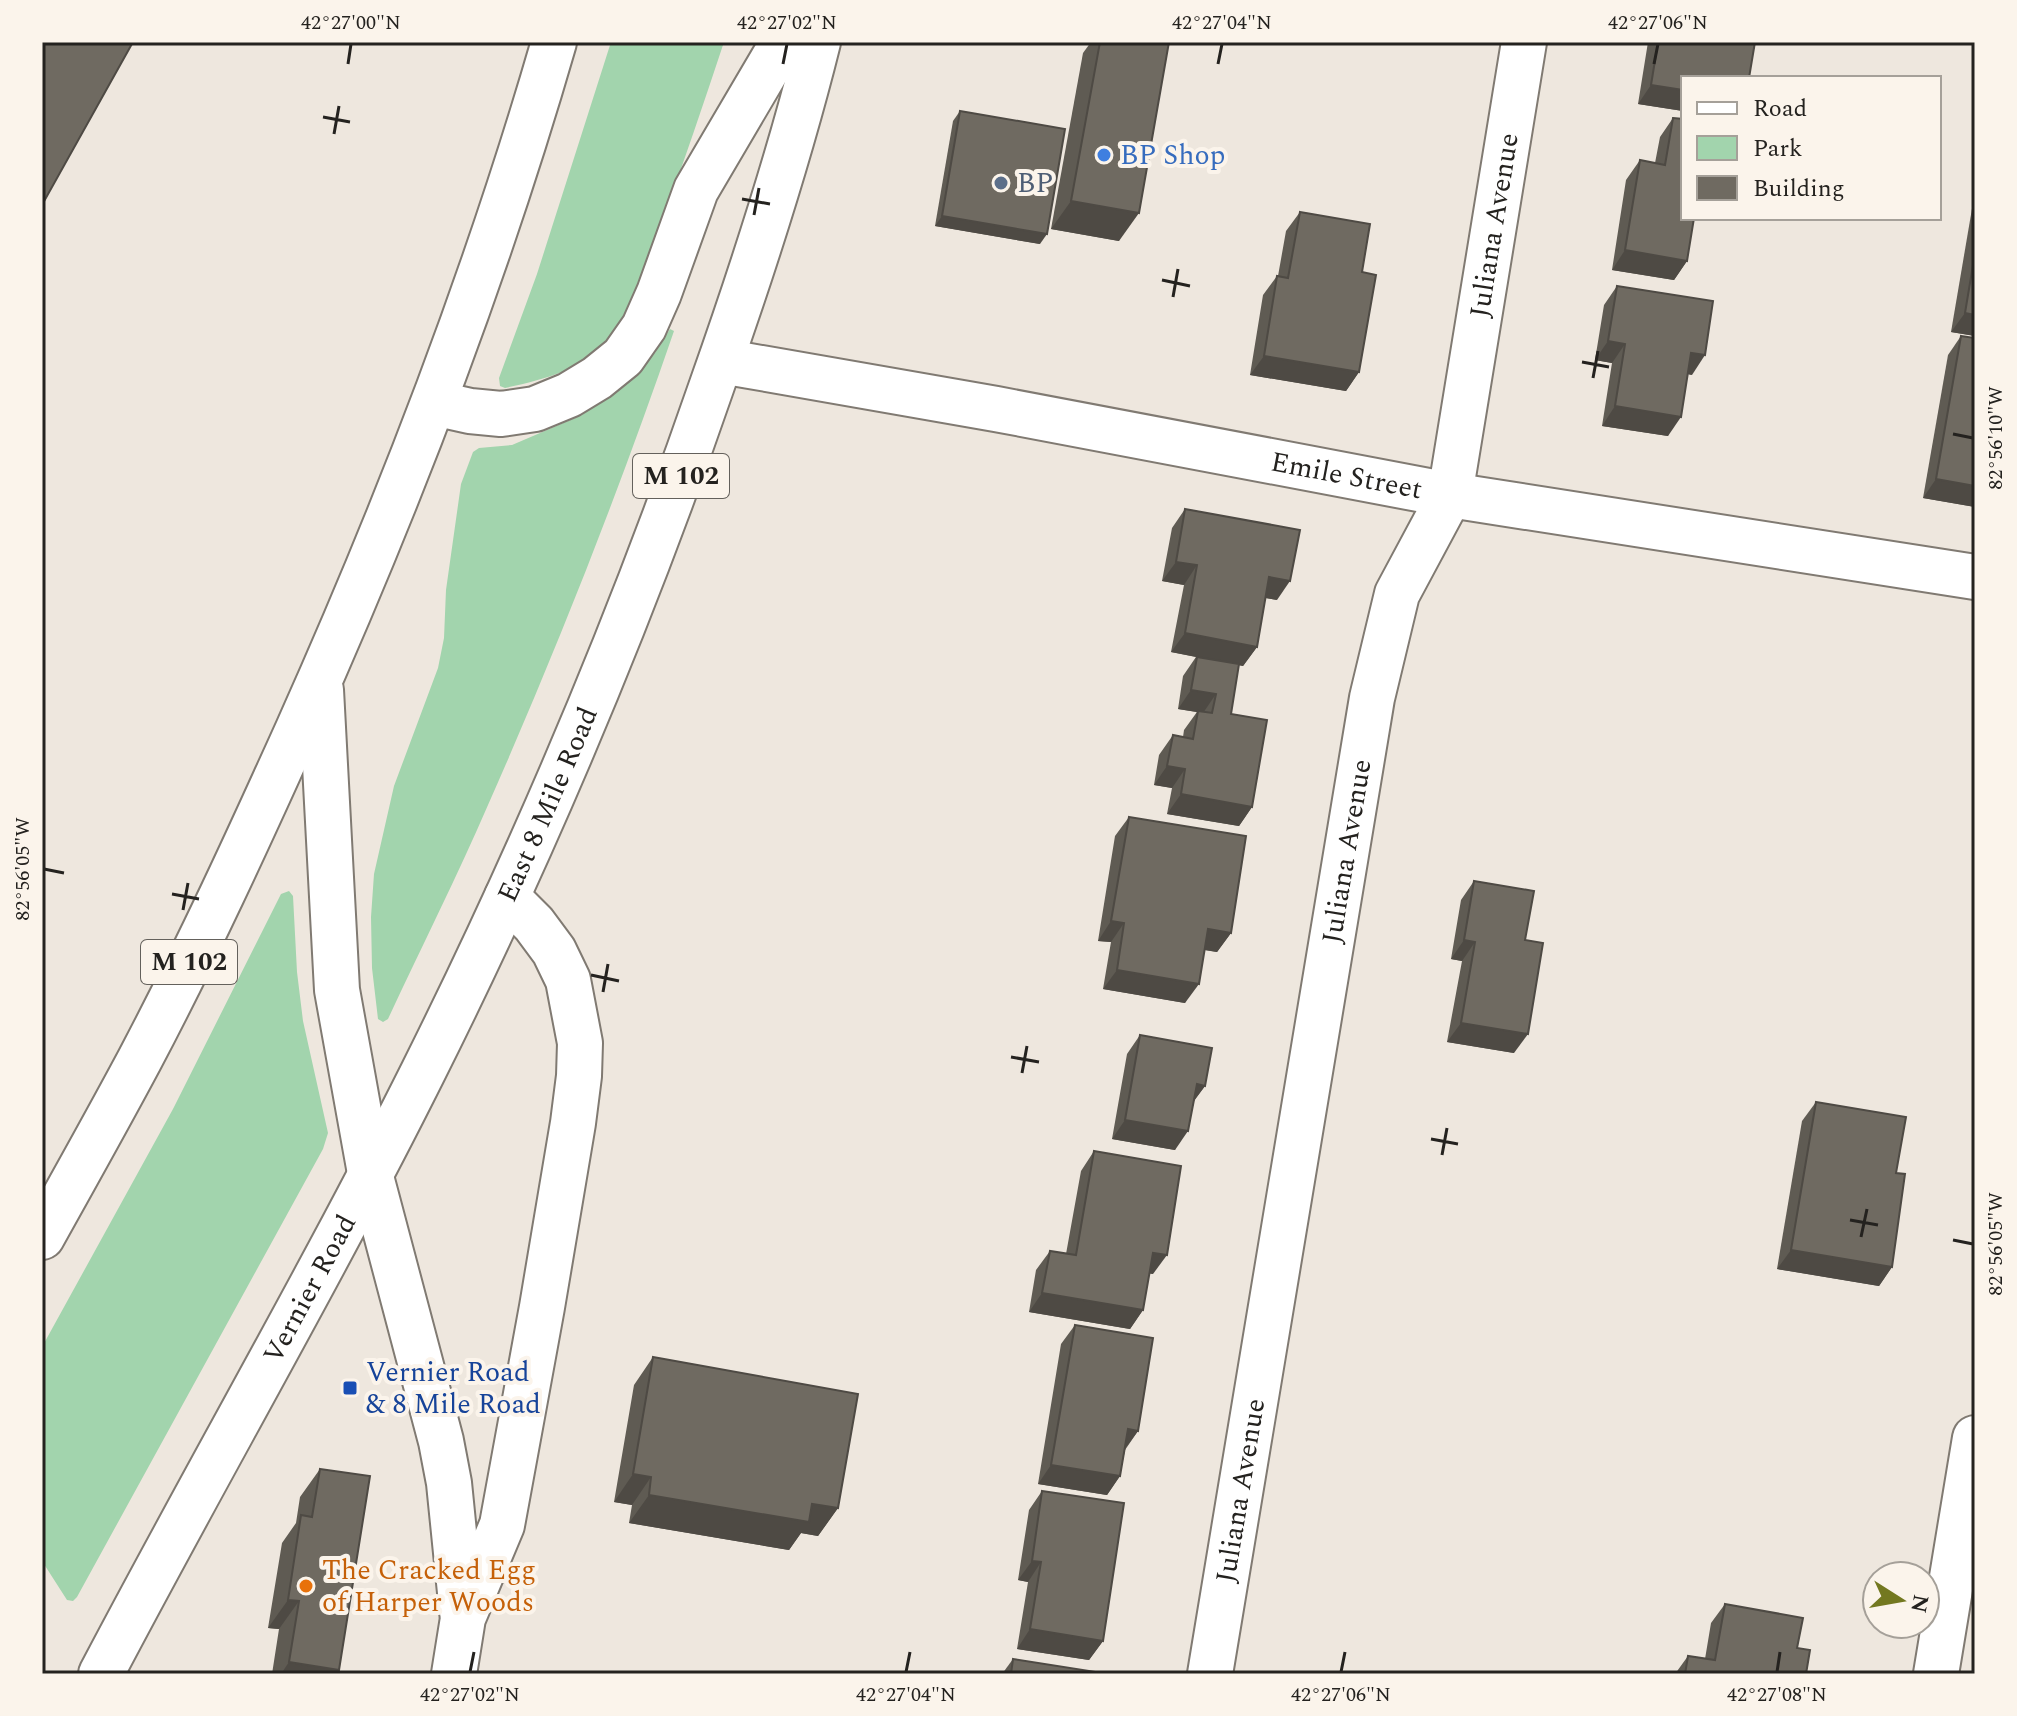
<svg xmlns="http://www.w3.org/2000/svg" width="2017" height="1716" viewBox="0 0 2017 1716" font-family="Spectral,serif">
	<style>
		.green { fill: #a2d4ad }
		.lines { fill: none; stroke-linecap: round; stroke-linejoin: round }
		.minor-casing { stroke: #807a72; stroke-width: 48 }
		.highway-casing { stroke: #807a72; stroke-width: 48 }
		.minor { stroke: #fff; stroke-width: 44 }
		.highway { stroke: #fff; stroke-width: 44 }
		.wall { fill: #5f5b53 }
		.shaded-wall { fill: #4e4a44 }
		.building { fill: #6f6a61; stroke: #4e4a44; stroke-width: 2 }
		.ticks { fill: none; stroke: #24221f; stroke-width: 3 }
		.shop-dot { fill: #3f7fe0; stroke: #fbf4eb; stroke-width: 3 }
		.service-dot { fill: #5c6f8a; stroke: #fbf4eb; stroke-width: 3 }
		.transit-dot { fill: #1a4fb4; stroke: #fbf4eb; stroke-width: 3 }
		.food-dot { fill: #e8710a; stroke: #fbf4eb; stroke-width: 3 }
		.labels { text-anchor: middle; dominant-baseline: central; stroke-width: 8; stroke-linejoin: round; paint-order: stroke }
		.shield { fill: #fbf4eb; stroke: #64615c; stroke-width: 2 }
		.shield-label { font-size: 26px; font-weight: bold; fill: #24221f }
		.shop-label { font-size: 28px; fill: #366cbe; stroke: #fbf4eb; text-anchor: start }
		.service-label { font-size: 28px; fill: #4e5e75; stroke: #fbf4eb; text-anchor: start }
		.street-label { font-size: 28px; fill: #24221f; stroke: #fbf4eb }
		.transit-label { font-size: 28px; fill: #164399; stroke: #fbf4eb; text-anchor: start }
		.food-label { font-size: 28px; fill: #c56008; stroke: #fbf4eb; text-anchor: start }
		.neatline { fill: none; stroke: #24221f; stroke-width: 3 }
		.ticks-label { font-size: 20px; text-anchor: middle; fill: #24221f }
	</style>
	<rect width="100%" height="100%" fill="#eee7de"/>
	<g class="green">
		<path d="M611,42h113c-20,61 -41,121 -62,181 -12,34 -26,92 -51,118 -28,28 -68,39 -106,47l-5,-2 -1,-8 38,-104z"/>
		<path d="M670,329l4,2c-55,160 -117,318 -186,474 -31,72 -67,143 -100,214l-5,3 -5,-3 -6,-51 -1,-51 3,-43 20,-88 44,-118 6,-30 2,-48 15,-106 12,-32 6,-4 33,-3 70,-30 52,-40 21,-22z"/>
		<polygon points="289,891 293,896 297,972 303,1021 328,1133 323,1149 77,1597 73,1601 67,1600 42,1561 42,1347 173,1109 281,894"/>
	</g>
	<g class="lines">
		<defs>
			<g id="minor">
				<path id="s1" d="M721,361l275,48 454,86 525,82"/>
				<polyline points="370,1173 441,1441 449,1483 462,1612"/>
				<polyline points="454,1674 463,1618 502,1525 542,1307 573,1123 579,1076 580,1043 568,980 554,951 534,924 507,897"/>
				<path id="s2" d="M1210,1674l162,-976 25,-104 53,-99 74,-453"/>
				<polyline points="1936,1674 1975,1438"/>
			</g>
			<g id="highway">
				<polyline points="434,403 470,411 501,414 535,409 569,395 597,378 623,357 644,327 659,293 696,190 783,42"/>
				<polyline points="321,690 337,990 370,1173"/>
				<path d="M42,1237c33,-59 66,-118 98,-178 57,-108 108,-219 158,-330 100,-223 188,-452 256,-687"/>
				<path id="s3" d="M101,1674c106,-202 220,-398 322,-602 111,-222 208,-452 289,-687 40,-113 77,-227 106,-343"/>
			</g>
		</defs>
		<use href="#minor" class="minor-casing"/>
		<use href="#highway" class="highway-casing"/>
		<use href="#minor" class="minor"/>
		<use href="#highway" class="highway"/>
	</g>
	<g class="wall">
		<polygon points="1091,42 1169,42 1119,241 1051,229 1083,53"/>
		<polygon points="1648,42 1755,42 1683,78 1683,111 1638,104"/>
		<polygon points="960,111 1040,244 935,226 953,121"/>
		<polygon points="1673,118 1687,261 1674,280 1612,270 1626,180 1640,160 1655,163 1660,137"/>
		<polygon points="1975,191 1975,336 1951,332"/>
		<polygon points="1300,212 1362,272 1359,372 1346,391 1250,375 1263,295 1277,276 1278,276 1286,231"/>
		<polygon points="1617,286 1692,375 1688,374 1668,436 1602,426 1612,363 1595,360 1604,305"/>
		<polygon points="1961,336 1975,507 1923,498 1948,355"/>
		<polygon points="1185,509 1277,600 1265,598 1257,647 1243,666 1239,665 1231,714 1252,807 1239,826 1167,814 1172,788 1154,785 1159,755 1173,735 1183,737 1184,730 1197,712 1178,709 1183,676 1196,657 1171,652 1184,585 1162,581 1172,528"/>
		<polygon points="1129,817 1231,933 1217,952 1204,950 1185,1003 1103,989 1111,942 1098,941 1115,836"/>
		<polygon points="1474,881 1525,940 1514,1053 1447,1042 1462,961 1451,959 1461,900"/>
		<polygon points="1140,1035 1205,1086 1193,1102 1175,1150 1112,1139 1127,1054"/>
		<polygon points="1816,1102 1896,1173 1892,1267 1879,1286 1777,1269 1802,1121"/>
		<polygon points="1094,1151 1153,1274 1149,1273 1143,1310 1130,1329 1029,1312 1036,1270 1050,1251 1066,1254 1081,1171"/>
		<polygon points="1075,1325 1138,1431 1125,1450 1120,1476 1107,1495 1038,1484 1061,1344"/>
		<polygon points="653,1357 838,1508 818,1536 801,1533 789,1550 629,1523 632,1505 614,1502 634,1385"/>
		<polygon points="320,1469 337,1674 272,1674 279,1629 268,1628 282,1543 296,1523 300,1497"/>
		<polygon points="1042,1491 1103,1641 1089,1660 1017,1649 1028,1582 1018,1580 1029,1510"/>
		<polygon points="1725,1604 1797,1648 1806,1674 1675,1674 1688,1656 1705,1659 1711,1623"/>
		<polygon points="1013,1659 1011,1674 1002,1674"/>
	</g>
	<g class="shaded-wall">
		<polygon points="1651,85 1683,90 1683,111 1638,104"/>
		<polygon points="1071,201 1139,213 1119,241 1051,229"/>
		<polygon points="942,216 1047,234 1040,244 935,226"/>
		<polygon points="1625,250 1687,261 1674,280 1612,270"/>
		<polygon points="1965,313 1975,315 1975,336 1951,332"/>
		<polygon points="1608,341 1625,344 1612,363 1595,360"/>
		<polygon points="1691,353 1705,355 1692,375 1678,372"/>
		<polygon points="1264,356 1359,372 1346,391 1250,375"/>
		<polygon points="1615,406 1681,417 1668,436 1602,426"/>
		<polygon points="1936,479 1975,486 1975,507 1923,498"/>
		<polygon points="1176,562 1197,565 1184,585 1162,581"/>
		<polygon points="1269,577 1290,581 1277,600 1256,596"/>
		<polygon points="1185,633 1257,647 1243,666 1171,652"/>
		<polygon points="1191,690 1216,694 1203,713 1178,709"/>
		<polygon points="1167,766 1185,769 1172,788 1154,785"/>
		<polygon points="1181,794 1252,807 1239,826 1167,814"/>
		<polygon points="1111,921 1124,923 1111,942 1098,941"/>
		<polygon points="1208,929 1231,933 1217,952 1194,948"/>
		<polygon points="1464,940 1475,942 1462,961 1451,959"/>
		<polygon points="1117,970 1199,984 1185,1003 1103,989"/>
		<polygon points="1461,1023 1528,1034 1514,1053 1447,1042"/>
		<polygon points="1197,1084 1205,1086 1191,1105"/>
		<polygon points="1125,1120 1188,1131 1175,1150 1112,1139"/>
		<polygon points="1791,1250 1892,1267 1879,1286 1777,1269"/>
		<polygon points="1153,1253 1167,1255 1153,1274 1139,1272"/>
		<polygon points="1042,1293 1143,1310 1130,1329 1029,1312"/>
		<polygon points="1128,1429 1138,1431 1124,1450"/>
		<polygon points="1051,1465 1120,1476 1107,1495 1038,1484"/>
		<polygon points="633,1474 651,1477 632,1505 614,1502"/>
		<polygon points="649,1495 812,1504 838,1508 818,1536 801,1533 789,1550 629,1523"/>
		<polygon points="1032,1561 1041,1562 1028,1582 1018,1580"/>
		<polygon points="288,1600 299,1601 279,1629 268,1628"/>
		<polygon points="1030,1629 1103,1641 1089,1660 1017,1649"/>
		<polygon points="289,1662 339,1670 337,1674 281,1674"/>
	</g>
	<g class="building">
		<polygon points="42,42 133,42 42,205"/>
		<polygon points="1100,42 1169,42 1139,213 1071,201"/>
		<polygon points="1658,42 1755,42 1749,78 1683,78 1683,90 1651,85"/>
		<polygon points="960,111 1065,129 1047,234 942,216"/>
		<polygon points="1673,118 1683,119 1683,218 1694,218 1687,261 1625,250 1640,160 1665,165"/>
		<polygon points="1300,212 1370,224 1362,272 1376,275 1359,372 1264,356 1277,276 1288,278"/>
		<polygon points="1975,253 1975,315 1965,313"/>
		<polygon points="1617,286 1713,301 1705,355 1691,353 1681,417 1615,406 1625,344 1608,341"/>
		<polygon points="1961,336 1975,338 1975,486 1936,479"/>
		<polygon points="1185,509 1300,530 1290,581 1269,577 1257,647 1185,633 1197,565 1176,562"/>
		<polygon points="1197,657 1239,664 1231,714 1267,720 1252,807 1181,794 1185,769 1167,766 1173,735 1193,739 1198,711 1212,713 1216,694 1191,690"/>
		<polygon points="1129,817 1246,836 1231,933 1208,929 1199,984 1117,970 1124,923 1111,921"/>
		<polygon points="1474,881 1534,891 1525,940 1543,943 1528,1034 1461,1023 1475,942 1464,940"/>
		<polygon points="1140,1035 1212,1048 1205,1086 1197,1084 1188,1131 1125,1120"/>
		<polygon points="1816,1102 1906,1117 1896,1173 1905,1174 1892,1267 1791,1250"/>
		<polygon points="1094,1151 1181,1166 1167,1255 1153,1253 1143,1310 1042,1293 1050,1251 1076,1255"/>
		<polygon points="1075,1325 1153,1338 1138,1431 1128,1429 1120,1476 1051,1465"/>
		<polygon points="653,1357 858,1394 838,1508 812,1504 809,1522 649,1495 651,1477 633,1474"/>
		<polygon points="320,1469 370,1476 339,1670 289,1662 299,1601 288,1600 301,1515 312,1517"/>
		<polygon points="1042,1491 1124,1503 1103,1641 1030,1629 1041,1562 1032,1561"/>
		<polygon points="1725,1604 1803,1618 1797,1648 1810,1650 1806,1674 1685,1674 1688,1656 1715,1660"/>
		<polygon points="1013,1659 1096,1672 1096,1674 1011,1674"/>
	</g>
	<path class="ticks" d="M348,64l3,-20M783,64l4,-20M1218,64l4,-20M1654,64l4,-20M323,117l27,5M334,134l5,-28M742,199l28,5M754,215l5,-27M1162,280l28,6M1173,297l5,-28M1582,362l27,5M1593,378l5,-27M1953,434l20,4M44,869l20,4M172,894l27,5M183,910l5,-27M591,975l28,6M603,992l5,-28M1011,1057l28,5M1022,1073l5,-27M1431,1139l27,5M1442,1155l5,-27M1850,1220l28,5M1861,1237l6,-28M1953,1240l20,4M470,1672l4,-20M906,1672l4,-20M1341,1672l4,-20M1777,1672l3,-20"/>
	<circle class="shop-dot" cx="1104" cy="155" r="8"/>
	<circle class="service-dot" cx="1001" cy="183" r="8"/>
	<rect class="transit-dot" x="342" y="1380" width="16" height="16" rx="4"/>
	<circle class="food-dot" cx="306" cy="1586" r="8"/>
	<g class="labels">
		<g class="shield">
			<rect x="633" y="454" width="96" height="44" rx="6"/>
			<rect x="141" y="940" width="96" height="44" rx="6"/>
		</g>
		<g class="shield-label">
			<text x="681" y="476">M 102</text>
			<text x="189" y="962">M 102</text>
		</g>
		<g class="shop-label">
			<text x="1120" y="155">BP Shop</text>
		</g>
		<g class="service-label">
			<text x="1017" y="183">BP</text>
		</g>
		<g class="street-label">
			<text stroke="none"><textPath href="#s2" startOffset="1482">Juliana Avenue</textPath></text>
			<text stroke="none"><textPath href="#s1" startOffset="636">Emile Street</textPath></text>
			<text stroke="none"><textPath href="#s3" startOffset="978">East 8 Mile Road</textPath></text>
			<text stroke="none"><textPath href="#s2" startOffset="834">Juliana Avenue</textPath></text>
			<text stroke="none"><textPath href="#s3" startOffset="438">Vernier Road</textPath></text>
			<text stroke="none"><textPath href="#s2" startOffset="186">Juliana Avenue</textPath></text>
		</g>
		<g class="transit-label">
			<text x="366" y="1372">Vernier Road<tspan x="366" dy="32">&amp; 8 Mile Road</tspan></text>
		</g>
		<g class="food-label">
			<text x="322" y="1570">The Cracked Egg<tspan x="322" dy="32">of Harper Woods</tspan></text>
		</g>
	</g>
	<rect width="2017" height="1716" fill="none" stroke="#fbf4eb" stroke-width="88"/>
	<rect x="1681" y="76" width="260" height="144" fill="#fbf4eb" stroke="#a5a099" stroke-width="2"/>
	<rect x="1697" y="102" width="40" height="12" fill="#ffffff" stroke="#a5a099" stroke-width="2"/>
	<text x="1753" y="116" font-size="24" fill="#24221f">Road</text>
	<rect x="1697" y="136" width="40" height="24" fill="#a2d4ad" stroke="#a5a099" stroke-width="2"/>
	<text x="1753" y="156" font-size="24" fill="#24221f">Park</text>
	<rect x="1697" y="176" width="40" height="24" fill="#6f6a61" stroke="#a5a099" stroke-width="2"/>
	<text x="1753" y="196" font-size="24" fill="#24221f">Building</text>
	<g transform="translate(1901 1600) rotate(101)"><circle r="38" fill="#fbf4eb" stroke="#a5a099" stroke-width="2"/>
	<path d="M0-6L14 30L0 20L-14 30Z" fill="#737820"/>
	<text y="-12" font-size="22" font-weight="bold" text-anchor="middle" fill="#24221f">N</text>
	</g>
	<rect x="44" y="44" width="1929" height="1628" class="neatline"/>
	<g class="ticks-label">
		<text x="351" y="29">42°27'00"N</text>
		<text x="787" y="29">42°27'02"N</text>
		<text x="1222" y="29">42°27'04"N</text>
		<text x="1658" y="29">42°27'06"N</text>
		<text transform="translate(1995 438) rotate(-90)" y="7">82°56'10"W</text>
		<text transform="translate(22 869) rotate(-90)" y="7">82°56'05"W</text>
		<text transform="translate(1995 1244) rotate(-90)" y="7">82°56'05"W</text>
		<text x="470" y="1701">42°27'02"N</text>
		<text x="906" y="1701">42°27'04"N</text>
		<text x="1341" y="1701">42°27'06"N</text>
		<text x="1777" y="1701">42°27'08"N</text>
	</g>
</svg>
